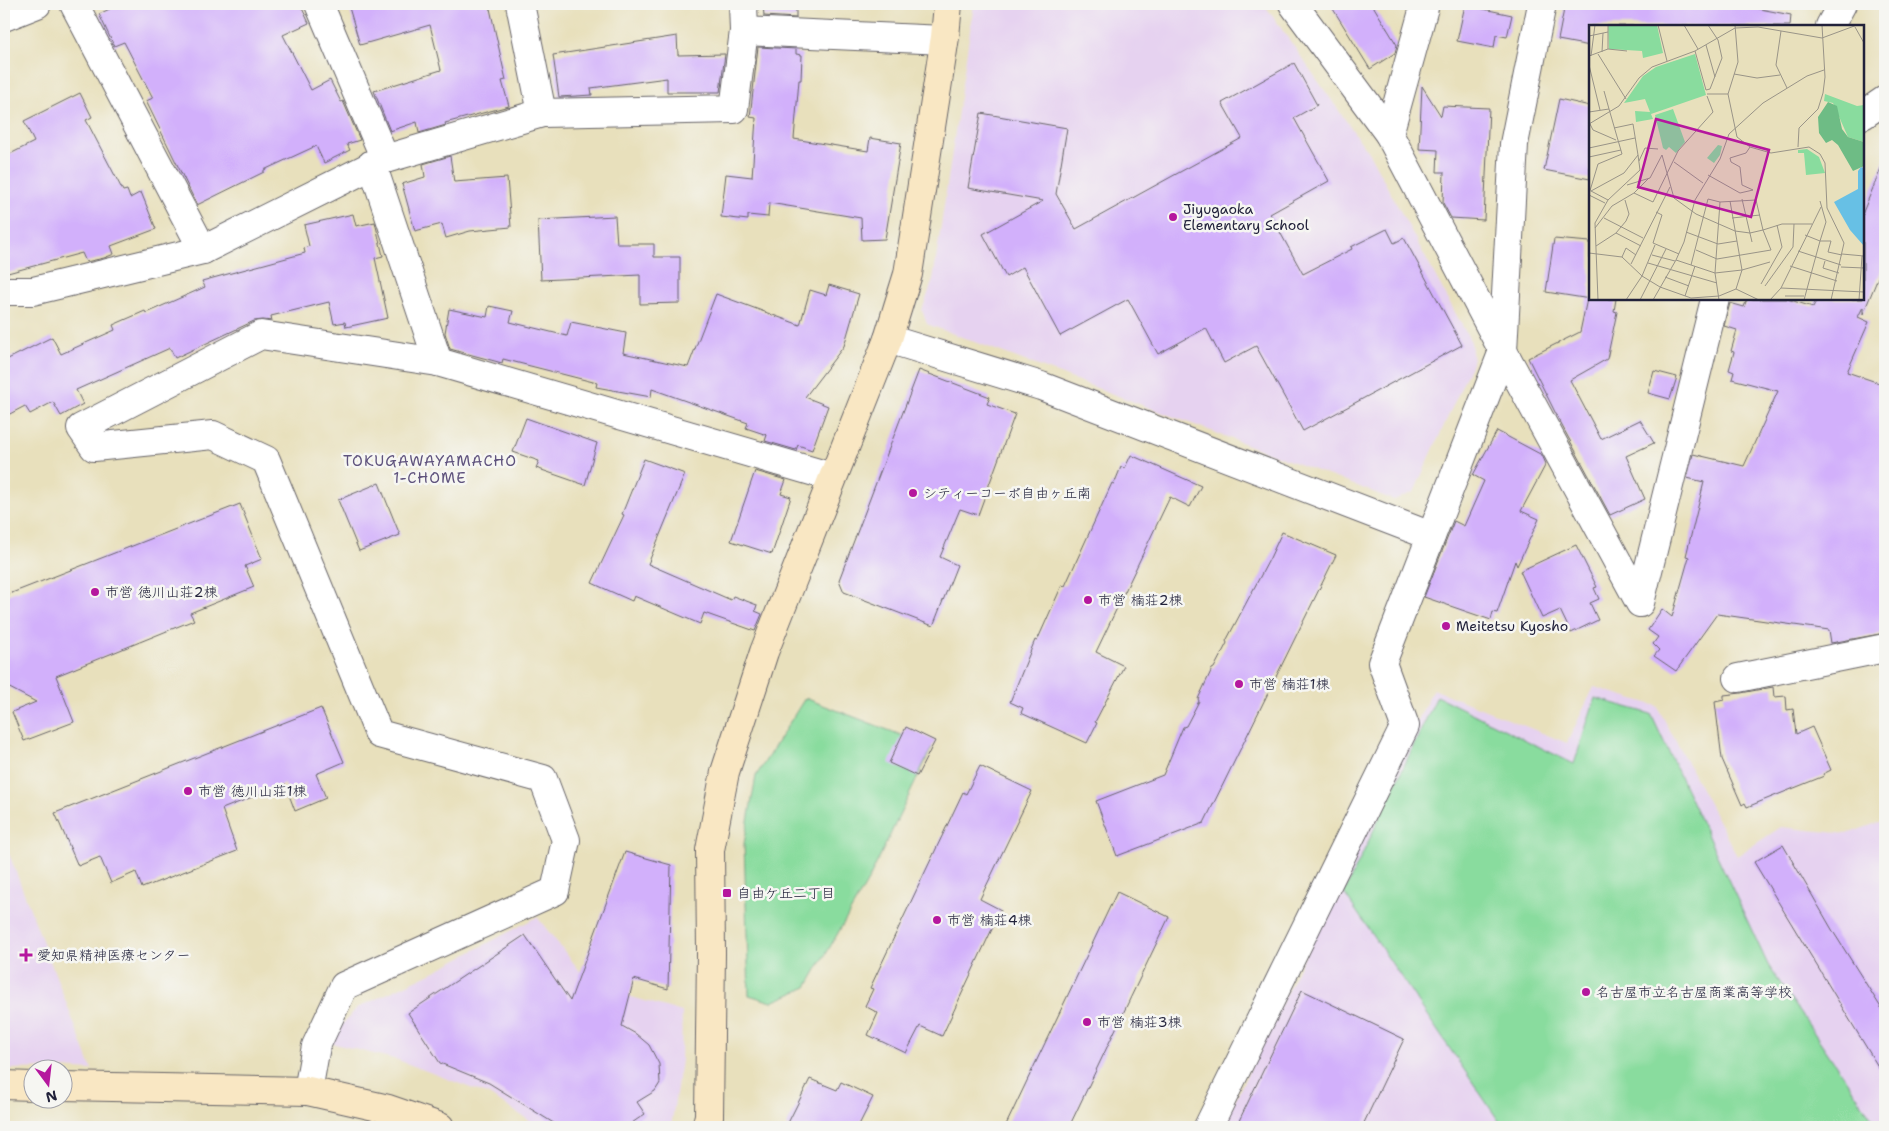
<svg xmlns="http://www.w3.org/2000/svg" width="1889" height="1131" viewBox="0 0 1889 1131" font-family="'Shantell Sans','Klee One',sans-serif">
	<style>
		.built { fill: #e6d2f0 }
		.green { fill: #89dc9e; stroke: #567f6c }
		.building { fill: #d2b0fb }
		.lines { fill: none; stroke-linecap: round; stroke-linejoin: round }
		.street-casing { stroke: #676468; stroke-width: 30 }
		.secondary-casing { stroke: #676468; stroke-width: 30 }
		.street { stroke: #fff; stroke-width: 28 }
		.secondary { stroke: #f9e7c3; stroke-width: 28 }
		.poi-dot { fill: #b5179e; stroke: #f6f6f2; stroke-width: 2 }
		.labels { text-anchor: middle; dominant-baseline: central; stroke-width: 5; stroke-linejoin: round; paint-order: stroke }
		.poi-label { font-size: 14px; fill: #22223b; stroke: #f6f6f2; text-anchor: start }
		.neighbourhood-label { font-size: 15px; letter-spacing: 1px; fill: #60547e; stroke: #f6f6f2 }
		.inset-road { fill: none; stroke: #999488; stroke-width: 1 }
		.view { fill: #b5179e; fill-opacity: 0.15; stroke: #b5179e; stroke-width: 2.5 }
		.inset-edge { fill: none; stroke: #22223b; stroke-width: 2.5 }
	</style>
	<rect width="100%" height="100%" fill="#f6f6f2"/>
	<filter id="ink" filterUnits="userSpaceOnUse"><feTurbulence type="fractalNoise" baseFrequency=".02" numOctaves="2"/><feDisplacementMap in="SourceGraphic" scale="10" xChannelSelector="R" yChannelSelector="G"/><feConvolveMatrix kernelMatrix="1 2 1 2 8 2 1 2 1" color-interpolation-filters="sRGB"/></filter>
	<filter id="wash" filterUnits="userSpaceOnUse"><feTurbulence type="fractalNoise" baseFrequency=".0096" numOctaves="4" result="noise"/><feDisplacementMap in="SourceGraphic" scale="20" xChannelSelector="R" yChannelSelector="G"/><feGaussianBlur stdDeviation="1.12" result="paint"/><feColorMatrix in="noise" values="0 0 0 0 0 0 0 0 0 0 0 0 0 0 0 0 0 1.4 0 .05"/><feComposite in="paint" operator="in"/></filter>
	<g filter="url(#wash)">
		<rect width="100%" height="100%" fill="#e8e0bc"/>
		<g class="built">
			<polygon points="974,4 1264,4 1370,155 1471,342 1473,361 1414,492 1394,500 927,324 922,310 933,280"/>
			<polygon points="1594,687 1657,706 1737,856 1781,827 1847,834 1885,820 1885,1127 1222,1127 1433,689 1567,743"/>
			<polygon points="4,841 92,1070 62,1068 4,1069"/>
			<polygon points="537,917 591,985 682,1012 681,1060 671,1127 540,1127 489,1095 398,1060 331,1043 341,1026 357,1008 435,971"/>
		</g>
		<g class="green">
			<polygon points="1437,696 1574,764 1595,698 1651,714 1768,965 1878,1127 1503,1127 1344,893"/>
			<polygon points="805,698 932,747 869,879 807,987 772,1002 749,995 744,844 756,776"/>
		</g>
		<g id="blocks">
			<g class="building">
				<polygon points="120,4 300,4 309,23 283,35 311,90 330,80 341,102 343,101 360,140 347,144 350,150 324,163 316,146 264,170 264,172 197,205 146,101 153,98 124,42 114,46 99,14"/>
				<polygon points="348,4 489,4 506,80 502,81 509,106 445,123 446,125 419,133 417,122 390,131 374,91 441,70 430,25 360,45"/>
				<polygon points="763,4 796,4 796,18 764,16"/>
				<polygon points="1330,4 1372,4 1397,45 1395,53 1370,69"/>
				<polygon points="1565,4 1735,4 1791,15 1790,26 1590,26 1590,46 1558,40"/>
				<polygon points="1465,5 1512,15 1507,37 1496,35 1494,48 1457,41"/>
				<polygon points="677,36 678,55 725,54 720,92 667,92 667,78 591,88 592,95 559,97 553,55"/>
				<polygon points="758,47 796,49 796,54 802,55 801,80 799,80 794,139 868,151 870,138 901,143 885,239 862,240 861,218 769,203 768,217 748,215 748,220 721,217 726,174 752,177 756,118 750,117"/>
				<polygon points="1294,63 1317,105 1294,118 1329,181 1270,214 1303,274 1352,249 1351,247 1387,229 1394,243 1404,238 1462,345 1303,431 1256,346 1224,363 1206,328 1158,354 1128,299 1060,336 1023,267 1006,277 983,234 1043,201 968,188 981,113 1067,128 1056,194 1076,229 1242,138 1222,103"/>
				<polygon points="1422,86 1441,116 1443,106 1489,108 1484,220 1451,218 1443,203 1444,172 1437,172 1438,150 1419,149"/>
				<polygon points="80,93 92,117 86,120 123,191 127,190 130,198 141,192 156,229 111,246 114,254 104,258 86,262 82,253 4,274 4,157 34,142 24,121"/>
				<polygon points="1559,99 1590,106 1590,179 1544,170"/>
				<polygon points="450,156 454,182 507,178 511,227 470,231 446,238 442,224 415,231 402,184 425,177 423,164"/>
				<polygon points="1885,159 1885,261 1863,314 1863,307 1858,317 1869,322 1847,372 1885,385 1885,633 1831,643 1829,630 1717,614 1676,671 1654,656 1659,650 1653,644 1658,637 1648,630 1662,609 1672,617 1689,557 1686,556 1704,482 1687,478 1693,454 1744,466 1778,391 1732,379 1734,372 1729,370 1734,352 1731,351 1737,330 1724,326 1730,303 1744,307 1747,299 1787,299 1813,307 1817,299 1863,299 1863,212"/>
				<polygon points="353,214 356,226 375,222 383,256 375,258 388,318 346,327 345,322 334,324 329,302 271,316 272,321 263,320 254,321 175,358 170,348 76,390 83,404 61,416 53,402 30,414 25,406 4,417 4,361 52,337 61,354 115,330 113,325 145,311 146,313 205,287 202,281 305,253 304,248 309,246 304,225"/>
				<polygon points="615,216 617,244 654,244 654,257 680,257 680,303 640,304 640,275 541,280 538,220"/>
				<polygon points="1554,239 1590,242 1590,299 1546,292"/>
				<polygon points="829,285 859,294 844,346 805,397 828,406 812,450 798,445 796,450 765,441 767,435 746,428 748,423 652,389 651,397 596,387 597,383 503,359 502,363 450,349 445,333 449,309 487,317 489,306 513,311 510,322 567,336 571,322 626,333 623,353 688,367 716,294 800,325 810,290 826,295"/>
				<polygon points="1587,299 1616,299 1614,311 1617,312 1607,359 1570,380 1601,439 1640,420 1654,443 1626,456 1645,499 1610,515 1561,424 1528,358 1580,332"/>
				<polygon points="919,370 990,397 987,404 1015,414 978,515 960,509 940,557 957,565 933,626 844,592 839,580"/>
				<polygon points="1654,371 1677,377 1670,399 1648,393"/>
				<polygon points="526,418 597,443 585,485 536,468 539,461 513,452"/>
				<polygon points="1497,431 1542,455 1546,464 1521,511 1539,519 1517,566 1515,561 1497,613 1493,612 1491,620 1424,597 1454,521 1464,526 1484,481 1473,475"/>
				<polygon points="1131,455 1201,486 1190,507 1170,497 1096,652 1124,666 1095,722 1097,723 1087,743 1021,713 1023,708 1010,702 1035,640 1037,641 1062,585 1065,586 1112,483 1114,484 1121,467 1125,468"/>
				<polygon points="644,459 685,474 648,564 731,600 733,596 757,605 755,611 762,614 755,631 704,613 700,624 634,596 632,601 592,583 624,515 622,514"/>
				<polygon points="755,471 786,480 781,494 791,497 772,554 731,541"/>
				<polygon points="379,483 400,535 359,551 338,500"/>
				<polygon points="240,504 262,559 245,566 254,587 190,613 194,620 56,676 74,722 24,741 12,712 36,702 4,685 4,596"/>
				<polygon points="1282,532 1336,555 1204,823 1117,856 1096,801 1163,775 1183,727 1186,726 1199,701 1198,699 1212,669 1214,668 1227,643 1226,641 1270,558"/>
				<polygon points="1576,545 1597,587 1594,588 1599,599 1590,603 1598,620 1571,633 1560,610 1542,618 1520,571"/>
				<polygon points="1773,687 1774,697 1786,696 1787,710 1793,709 1796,734 1812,727 1831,770 1823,774 1824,776 1747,807 1745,803 1742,805 1722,759 1715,702 1724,700 1724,695 1741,693"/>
				<polygon points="321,708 344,762 316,774 326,798 295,811 285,784 222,809 237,851 142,888 136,872 111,883 100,857 78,866 55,813"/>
				<polygon points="906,727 935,741 917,776 889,763"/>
				<polygon points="980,766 1032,791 980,899 1001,910 942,1036 920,1026 906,1053 868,1035 878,1013 865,1006 873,989 870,988 963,792 966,794"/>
				<polygon points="1783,845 1834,933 1885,1014 1885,1078 1754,862"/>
				<polygon points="625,852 671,865 668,989 634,979 622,1026 636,1034 649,1045 659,1064 660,1083 655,1091 637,1102 645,1114 626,1127 560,1127 489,1083 440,1063 408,1013 525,935 570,1001"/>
				<polygon points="1117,892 1169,917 1069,1127 1005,1127"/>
				<polygon points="1302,990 1404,1039 1362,1127 1236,1127"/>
				<polygon points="810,1079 837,1090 841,1082 873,1097 858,1127 786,1127"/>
			</g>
		</g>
	</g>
	<g filter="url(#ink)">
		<use href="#blocks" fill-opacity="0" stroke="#676468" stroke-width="1"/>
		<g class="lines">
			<defs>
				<g id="street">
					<polyline points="74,4 203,250"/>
					<polyline points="319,4 385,159"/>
					<polyline points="520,4 542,113"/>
					<polyline points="1293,4 1389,134 1503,351 1640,603 1715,299"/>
					<polyline points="4,17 37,4"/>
					<polyline points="1830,26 1842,4"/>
					<polyline points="744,31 944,40"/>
					<polyline points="1863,115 1885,100"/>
					<polyline points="1389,134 1425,4"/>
					<polyline points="372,164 438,362"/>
					<polyline points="4,291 33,291 203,250 385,159 542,113 734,109 744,31 743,4"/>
					<polyline points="888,339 1041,386 1431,536"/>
					<polyline points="1738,678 1885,648"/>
					<polyline points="308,1091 316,1046 344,986 555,891 566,840 543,779 379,734 266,460 213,435 94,447 81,428 261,335 438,362 832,477"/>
					<polyline points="1208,1127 1405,726 1382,663 1503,351 1514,144 1542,4"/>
				</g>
				<g id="secondary">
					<polyline points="4,1085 32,1086"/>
					<polyline points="62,1086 308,1091 388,1109 440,1127"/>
					<polyline points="706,1127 709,1116 711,953 710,850 725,772 764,652 888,339 908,274 945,37 948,4"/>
				</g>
			</defs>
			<use href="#street" class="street-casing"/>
			<use href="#secondary" class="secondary-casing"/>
			<use href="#street" class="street"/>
			<use href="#secondary" class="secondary"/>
		</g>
	</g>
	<g class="poi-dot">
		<circle cx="1173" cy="217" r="5"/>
		<circle cx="913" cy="493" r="5"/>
		<circle cx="95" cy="592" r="5"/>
		<circle cx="1088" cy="600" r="5"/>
		<circle cx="1446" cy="626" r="5"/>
		<circle cx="1239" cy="684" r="5"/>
		<circle cx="188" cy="791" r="5"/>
		<rect x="722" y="888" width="10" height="10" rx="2.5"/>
		<circle cx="937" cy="920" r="5"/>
		<path d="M23.5 947.5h5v5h5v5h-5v5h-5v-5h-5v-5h5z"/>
		<circle cx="1586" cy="992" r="5"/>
		<circle cx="1087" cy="1022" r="5"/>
	</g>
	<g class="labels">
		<g class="poi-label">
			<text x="1183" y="209">Jiyugaoka<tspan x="1183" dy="16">Elementary School</tspan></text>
			<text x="923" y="493">シティーコーポ自由ヶ丘南</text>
			<text x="105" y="592">市営 徳川山荘2棟</text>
			<text x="1098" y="600">市営 楠荘2棟</text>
			<text x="1456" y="626">Meitetsu Kyosho</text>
			<text x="1249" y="684">市営 楠荘1棟</text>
			<text x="198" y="791">市営 徳川山荘1棟</text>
			<text x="737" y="893">自由ケ丘二丁目</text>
			<text x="947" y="920">市営 楠荘4棟</text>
			<text x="37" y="955">愛知県精神医療センター</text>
			<text x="1596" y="992">名古屋市立名古屋商業高等学校</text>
			<text x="1097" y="1022">市営 楠荘3棟</text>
		</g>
		<g class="neighbourhood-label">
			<text x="430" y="461">TOKUGAWAYAMACHO<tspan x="430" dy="17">1-CHOME</tspan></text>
		</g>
	</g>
	<g transform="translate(1589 25)">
		<rect width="275" height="275" fill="#e8e0bc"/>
		<path d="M19,0h49l6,28 -20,5 -1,-7 -33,-2zM106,29l11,41 -55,19 2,5 -17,3 -1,-11 15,1 -5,-13 -21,4 19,-27 13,-9zM236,69l32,12 7,-1v37l-16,-5 -15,-34 -9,-2zM84,84l12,33 -9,11 -7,-6 -3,3 -3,-2 -8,-33zM129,120l4,1 -2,9 -6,8 -7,-5zM218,124l12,8 6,16 -19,2 -2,-22h-6v-3z" fill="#89dc9e"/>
		<path d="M239,77l9,4 5,23 6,8 16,5v24l-11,5 -15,-26 -6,-5 -6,3 -7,-10 -1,-16z" fill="#6ebc85"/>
		<path d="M272,142l3,1v78l-14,-16 -16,-28 24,-13v-18z" fill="#67c0e5"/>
		<path class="inset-road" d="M69,0l9,36M95,0l14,24M146,0l3,37 -10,32 9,43 13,10 21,6 38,-6 11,7 5,9 2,45 17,35 -13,57M266,2l9,16M192,6l-5,34 11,23M0,11l19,-4M117,20l9,32M19,24l19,2M106,26l11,39 4,-1 12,-31 -4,-18 -10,-15M13,27l1,-19M9,29l28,45M0,31l19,-7v-24M2,31l4,-31M0,40l11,45M145,49l23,4 23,-3M15,66l5,18M118,69h21M0,87l20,-3 13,45 -24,10 -9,30M0,99l30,-18 20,-28 13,-11 43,-16 40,-23 23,-1 64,11 35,-13M1,99l3,6 23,10M209,122l1,-19 19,-19 5,-16 2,-16 -3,-52M0,123l46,-10M0,132l32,-7M50,136l6,-13 13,1M85,137l29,21M119,150l32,18 13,-3 -11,-5 -2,-18 -9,-5 -1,-4 16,-5 4,-6M38,160l23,-7 12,-23 12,43 22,16 39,17 15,2 13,-3 8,20 -54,9 -21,-9M2,166l17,9 -13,23 3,77M2,166l33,-18 14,-18 -5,-31 -19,4M45,168l19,9 25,-51 35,-39 -6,-16M0,170l16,8M153,174l10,43M19,175l32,-30 -2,-15M141,176l12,69 28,-8M67,187l6,3 -9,28 26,11M15,193l39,20M143,193l28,-3M6,203l17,-22 22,-13 15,-15M97,207l32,12 19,-3M27,208l25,13M216,210l15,6 6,-19 -6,-21M66,220l-13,31 18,11 31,11 28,-2 17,-7 23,11M7,221l20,-13 10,-12 3,-7 -4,-14M209,226l43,14M0,228l33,4 20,19 -16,24M253,229l22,2M63,230l23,6M33,232l4,-9 10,7M87,235l39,13 27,-3 -6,19M236,236l-2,7 16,5M59,238l69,20M42,239l39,-77M102,240l17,-66 12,3 36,-2 7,30 19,-6h30M201,241l47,15M252,242l23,1M76,252l24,9M172,259l21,-37 -5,-22M176,261l28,-39 1,-23M192,263l40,-81M96,271l10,-30M196,271h19M51,275l26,-51M64,275l23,-40 8,-18 11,-42 25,-41 9,-25 34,-31 44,-27 17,-6M130,275l-4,-27 5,-71M181,275l11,-12 83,4M215,275l16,-59h11l-3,11 14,3M270,275l3,-44"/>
		<path class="view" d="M67,94l113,31 -18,67 -113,-30z"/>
		<rect width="275" height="275" class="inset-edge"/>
	</g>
	<rect width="1889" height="1131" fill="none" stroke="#f6f6f2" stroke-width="20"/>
	<g transform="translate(48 1084) rotate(165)"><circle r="24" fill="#f6f6f2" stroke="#a1a1a9"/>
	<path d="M0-4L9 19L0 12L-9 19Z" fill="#b5179e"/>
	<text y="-8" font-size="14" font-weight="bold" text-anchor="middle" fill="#22223b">N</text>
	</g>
</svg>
